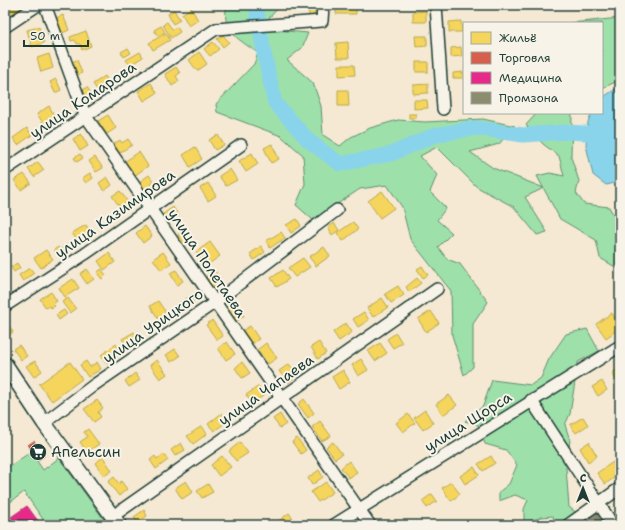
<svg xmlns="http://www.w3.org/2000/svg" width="625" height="530" viewBox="0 0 625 530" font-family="'Shantell Sans',sans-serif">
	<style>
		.green { fill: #9ee0aa; stroke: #5e8e6f }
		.water { fill: #89d4ea; stroke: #5f98a1 }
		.homes { fill: #f6d55c; stroke: #b6a750 }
		.shops { fill: #d6604d; stroke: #9f5646 }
		.health { fill: #e7298a; stroke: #ab2f70 }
		.industry { fill: #8c8c6e; stroke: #6b745d }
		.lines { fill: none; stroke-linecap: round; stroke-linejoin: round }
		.river { stroke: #89d4ea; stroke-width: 15 }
		.minor-casing { stroke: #1f3d34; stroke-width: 14 }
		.major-casing { stroke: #1f3d34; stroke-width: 17 }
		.minor { stroke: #f7f3e8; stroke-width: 11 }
		.major { stroke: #f7f3e8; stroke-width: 14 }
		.labels { text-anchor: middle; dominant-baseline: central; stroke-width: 4; stroke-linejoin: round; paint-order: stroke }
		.street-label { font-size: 15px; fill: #1f3d34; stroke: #f7f3e8 }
		.poi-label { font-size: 15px; fill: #1f3d34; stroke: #f7f3e8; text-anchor: start }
	</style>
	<rect width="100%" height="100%" fill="#f5e9d3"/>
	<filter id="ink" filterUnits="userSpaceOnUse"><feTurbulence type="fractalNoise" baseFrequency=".025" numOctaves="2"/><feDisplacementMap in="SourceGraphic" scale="8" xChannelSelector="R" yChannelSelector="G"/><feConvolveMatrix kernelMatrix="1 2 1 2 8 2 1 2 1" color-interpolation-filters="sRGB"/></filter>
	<g filter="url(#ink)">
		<g class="green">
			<path d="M227,5h54l-13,14 9,11 31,3 -6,15 -15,12 26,23 8,23 2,29 17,11 11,-9 19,-9 28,-8 27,2 58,-3 32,7 -16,18 -29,8 23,16 51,20 -19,9 22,35 -10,3 -23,-28 -37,-20 -40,-40 -17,9 17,19 -7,17 16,16 -9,12 15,13 -14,14 9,12 13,5 28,38 -15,22v43l-9,8 -12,-40 -1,-44 -41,-52 -8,-32 -15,-22 -27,4 -47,31 -17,-15 9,-21 -2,-29 -22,-19 -64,-24 -1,-8 38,-40 4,-11c-18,-13 -38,-22 -31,-48z"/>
			<polygon points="620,18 620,80 602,88 602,23 571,23"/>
			<polygon points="537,113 572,113 571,157 579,181 576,193 584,204 609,207 613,214 620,210 620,261 617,268 600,258 596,240 560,219 537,176 550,173 564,176 559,156 543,144 526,125"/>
			<polygon points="587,329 599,351 578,362 570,414 565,425 570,440 566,468 569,507 583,518 589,525 555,525 553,516 542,517 524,523 524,509 528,500 515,495 499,501 499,492 509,484 517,465 506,450 485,444 478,425 465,421 483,406 492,380 531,385 541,378 549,359 566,334"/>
			<polygon points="31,452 43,470 59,458 108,525 47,525 24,492 5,506 5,469"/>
		</g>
		<polygon class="water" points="620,86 620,182 606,185 593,175 586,145 588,122 592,113 602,113 602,98"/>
		<g class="homes">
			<polygon points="13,5 22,5 23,7 11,14 8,9"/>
			<polygon points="308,5 314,5 315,15 309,16"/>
			<polygon points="336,5 356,6 356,14 336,14"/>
			<polygon points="191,8 198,20 189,26 182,14"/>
			<polygon points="174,10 180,20 173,24 168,14"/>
			<polygon points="426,11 426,22 413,22 413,12"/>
			<polygon points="63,15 69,30 60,34 54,19"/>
			<polygon points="461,21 462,32 449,32 449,22"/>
			<polygon points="167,22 172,29 177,27 180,32 171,38 163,25"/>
			<polygon points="161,26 165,32 158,36 154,30"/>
			<polygon points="39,27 44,43 32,47 27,30"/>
			<polygon points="86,31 91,46 82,50 80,44 77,44 75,40 71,41 70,37"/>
			<polygon points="166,33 170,40 153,50 149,43"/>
			<polygon points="223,35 229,42 223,47 217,39"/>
			<polygon points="415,36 427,36 427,46 416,47"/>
			<polygon points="213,42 219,49 210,56 204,49"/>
			<polygon points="348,42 349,58 337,58 336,43"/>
			<polygon points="461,47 462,56 451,57 451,48"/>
			<polygon points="128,48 131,53 124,57 121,52"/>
			<polygon points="140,52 143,57 130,65 126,60"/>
			<polygon points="199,52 207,64 197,71 189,60"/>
			<polygon points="49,54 53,68 41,72 37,58"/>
			<polygon points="77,60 82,73 75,76 69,63"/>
			<rect x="416" y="62" width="12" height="10"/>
			<polygon points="339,65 354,65 355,75 339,76"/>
			<polygon points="176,67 180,73 176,76 179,81 172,86 165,74"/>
			<polygon points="463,72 463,78 453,78 453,73"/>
			<polygon points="105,76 109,83 98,91 93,84"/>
			<polygon points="56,79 61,90 55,93 50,82"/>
			<polygon points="151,83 157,93 144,101 138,91"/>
			<polygon points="428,84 428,93 413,94 413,85"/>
			<polygon points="87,87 92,95 87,98 82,91"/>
			<polygon points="338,90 348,90 349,106 338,106"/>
			<polygon points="414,100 427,100 428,108 414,109"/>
			<polygon points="49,106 56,119 45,126 37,114"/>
			<rect x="409" y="114" width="7" height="4"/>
			<polygon points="108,115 116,128 107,134 98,121"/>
			<polygon points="27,128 32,135 18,145 13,138"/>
			<polygon points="81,134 88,146 80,151 73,139"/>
			<polygon points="218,135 224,145 215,150 209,140"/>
			<polygon points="128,139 132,145 119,153 114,144 120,140 122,143"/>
			<polygon points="5,144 10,151 5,155"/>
			<polygon points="272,144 279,159 271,163 264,148"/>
			<polygon points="195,147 202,159 190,167 183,155"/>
			<polygon points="139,152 148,166 134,176 124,162"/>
			<polygon points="252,153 258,164 246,172 239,161"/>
			<polygon points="80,154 83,158 77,162 74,158"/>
			<polygon points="95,157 103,168 96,172 89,161"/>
			<polygon points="38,162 44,170 34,177 28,169"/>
			<polygon points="230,169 237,180 226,186 219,176"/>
			<polygon points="90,173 93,178 86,183 82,178"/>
			<polygon points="24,174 31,183 21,190 14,180"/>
			<polygon points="149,175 154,182 150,185 155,191 148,197 138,183"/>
			<polygon points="107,177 112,185 104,191 99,183"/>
			<polygon points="208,183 216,196 208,201 200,188"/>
			<polygon points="120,191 128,202 120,207 112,196"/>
			<polygon points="382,191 394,208 380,218 368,201"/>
			<polygon points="173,207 179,216 169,223 163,214"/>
			<polygon points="297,219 301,226 291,233 286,225"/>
			<polygon points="353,222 358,229 343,241 337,233"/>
			<polygon points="334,223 339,230 332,235 328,228"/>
			<polygon points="86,225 91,233 78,242 72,233"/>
			<polygon points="145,226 152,236 143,243 136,233"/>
			<polygon points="186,229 192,238 184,244 178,235"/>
			<polygon points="281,232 285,238 270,248 266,241"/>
			<polygon points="210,242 220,256 206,266 196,252"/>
			<polygon points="68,244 71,248 59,257 54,250 58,247 60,250"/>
			<polygon points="261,246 265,252 254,260 250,254"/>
			<polygon points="324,247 330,256 316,266 309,257"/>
			<polygon points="46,250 53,259 41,268 34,258"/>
			<polygon points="163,252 171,263 161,270 153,259"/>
			<polygon points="109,253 115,262 104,270 98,261"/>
			<polygon points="303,258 310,267 295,277 288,268"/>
			<polygon points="17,263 20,268 14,272 11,267"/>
			<polygon points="422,266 428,275 423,278 417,269"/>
			<polygon points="30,268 34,273 23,281 19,275"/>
			<polygon points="87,269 94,279 87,284 80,274"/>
			<polygon points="101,269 106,275 102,279 97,273"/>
			<polygon points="176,270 183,281 177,285 170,273"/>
			<polygon points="283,270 289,279 277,287 271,278"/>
			<polygon points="215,271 223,284 214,290 206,277"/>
			<polygon points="417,278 421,283 409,292 406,287"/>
			<polygon points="73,279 79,288 65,297 59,288"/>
			<polygon points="398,286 404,295 391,303 385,294"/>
			<polygon points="51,292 57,301 53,304 55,306 51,308 50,306 46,308 40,299"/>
			<polygon points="190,296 194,302 181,311 177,305"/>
			<polygon points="68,298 76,309 70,313 62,302"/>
			<polygon points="382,298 388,307 373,317 367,308"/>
			<polygon points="158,301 169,317 161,323 150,306"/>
			<polygon points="234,302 244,316 237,321 227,307"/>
			<polygon points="64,310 67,314 59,320 56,315"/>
			<polygon points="431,311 439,323 426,332 418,319"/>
			<polygon points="364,312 369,320 358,327 353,319"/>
			<polygon points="612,313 620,328 606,338 596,324"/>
			<polygon points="212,320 223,336 217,340 206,325"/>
			<polygon points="7,323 13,332 5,337 5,324"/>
			<polygon points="346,323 352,332 339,341 333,332"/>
			<polygon points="250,326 259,339 252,344 242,331"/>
			<polygon points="134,332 140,341 128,349 122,339"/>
			<polygon points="396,333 402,343 393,348 387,339"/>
			<polygon points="227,342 235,354 226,360 218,348"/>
			<polygon points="319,342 326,353 318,359 311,347"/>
			<polygon points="266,343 277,358 268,364 257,350"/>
			<polygon points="380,343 387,353 375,361 368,351"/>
			<polygon points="116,344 122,353 107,364 101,355"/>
			<polygon points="19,345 27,356 21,360 13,349"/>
			<polygon points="175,349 180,356 171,362 166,355"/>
			<polygon points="361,359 368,370 358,376 352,365"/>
			<polygon points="157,360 167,374 160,379 150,365"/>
			<polygon points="35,361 42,371 34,377 26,366"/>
			<polygon points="86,361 90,367 97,362 101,369 88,377 80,365"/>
			<polygon points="70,362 82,379 52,401 39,384"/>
			<polygon points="242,362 250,373 242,378 235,368"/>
			<polygon points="289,364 298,375 288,383 279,371"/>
			<polygon points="620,368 620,386 612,373"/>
			<polygon points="343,370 350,382 339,389 332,377"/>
			<polygon points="135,373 140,380 129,387 125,381"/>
			<polygon points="602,381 607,390 598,396 592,387"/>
			<polygon points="259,386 265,395 252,403 246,395"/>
			<polygon points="449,395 457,405 443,415 436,404"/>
			<polygon points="304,399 314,413 308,418 298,404"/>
			<polygon points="97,400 103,408 98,412 101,417 94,422 84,409"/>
			<polygon points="425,410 433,423 423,430 414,418"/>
			<polygon points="222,413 228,421 214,431 208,424"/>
			<polygon points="280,414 286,424 280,428 273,419"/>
			<polygon points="408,414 415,423 403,432 396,423"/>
			<polygon points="583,417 588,425 576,433 570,425"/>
			<polygon points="320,421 331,436 322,441 312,427"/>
			<polygon points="202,426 207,434 193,444 187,436"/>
			<polygon points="88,429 99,444 87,452 80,442 87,437 84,432"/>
			<polygon points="297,438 306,450 301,454 292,442"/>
			<polygon points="240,442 248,453 236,461 229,451"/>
			<polygon points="333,442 342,454 335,459 326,447"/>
			<polygon points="589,442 597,456 588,462 580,448"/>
			<polygon points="181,443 185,450 175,456 171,450"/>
			<polygon points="164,454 168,460 156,469 150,460 155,456 157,459"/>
			<polygon points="222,456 231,467 219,476 211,465"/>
			<polygon points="491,456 495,463 483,471 478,464"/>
			<polygon points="103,457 112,471 104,476 95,463"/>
			<polygon points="349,461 357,472 349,478 341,468"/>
			<polygon points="613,462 620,474 605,484 597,473"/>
			<polygon points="474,467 479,475 465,484 460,476"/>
			<polygon points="319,470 323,477 312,485 308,478"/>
			<polygon points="114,477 119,484 121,481 127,489 119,496 108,482"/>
			<polygon points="186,481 193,492 182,499 175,488"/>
			<polygon points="326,482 333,492 318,502 311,492"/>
			<polygon points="451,482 460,494 451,501 442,488"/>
			<polygon points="208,484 213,492 202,498 197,491"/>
			<polygon points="432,494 437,501 427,508 422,501"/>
			<polygon points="144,510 147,516 137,523 134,517"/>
			<polygon points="289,513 294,521 289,525 278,525 276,523"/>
			<polygon points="397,520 400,525 390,525"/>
		</g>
		<polygon class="shops" points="34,441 44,456 38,460 28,445"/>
		<polygon class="health" points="27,506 41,525 17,525 11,517"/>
		<polygon class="industry" points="594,510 604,525 595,525 588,515"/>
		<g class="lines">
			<polyline class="river" points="256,5 264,53 275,103 309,141 340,164 391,154 435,135 476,128 523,135 567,132 620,135"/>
			<defs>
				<g id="minor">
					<polyline points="45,5 85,115 370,525"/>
					<polyline points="436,5 443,109"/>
					<polyline points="5,27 38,5"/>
					<polyline points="5,170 216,29 322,21 323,5"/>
					<polyline points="5,306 85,254 241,145"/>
					<polyline points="531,400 613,525"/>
					<polyline points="44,423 94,385 214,303 337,210"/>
					<polyline points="113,516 437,289"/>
					<polyline points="334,525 620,346"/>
					<polyline points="568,525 620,488"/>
				</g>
				<polyline id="major" points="5,364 44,423 119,525"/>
			</defs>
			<use href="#minor" class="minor-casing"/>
			<use href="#major" class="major-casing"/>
			<use href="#minor" class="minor"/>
			<use href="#major" class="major"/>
		</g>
	</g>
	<defs>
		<symbol id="supermarket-disc" viewBox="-11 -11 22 22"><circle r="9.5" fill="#1f3d34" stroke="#f7f3e8"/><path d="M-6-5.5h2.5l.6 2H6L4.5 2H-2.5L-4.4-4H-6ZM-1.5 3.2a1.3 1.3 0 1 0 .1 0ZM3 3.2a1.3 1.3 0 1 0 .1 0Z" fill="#fff"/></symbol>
	</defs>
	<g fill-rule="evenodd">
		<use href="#supermarket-disc" x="28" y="442" width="20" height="20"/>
	</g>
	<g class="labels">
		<g class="street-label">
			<text transform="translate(83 100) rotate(-34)">улица Комарова</text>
			<text transform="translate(115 214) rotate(-35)">улица Казимирова</text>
			<text transform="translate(207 263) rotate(56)">улица Полетаева</text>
			<text transform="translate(153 326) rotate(-35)">улица Урицкого</text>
			<text transform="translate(266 390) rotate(-35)">улица Чапаева</text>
			<text transform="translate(468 422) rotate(-32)">улица Щорса</text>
		</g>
		<g class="poi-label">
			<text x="51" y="452">Апельсин</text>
		</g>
	</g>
	<rect width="625" height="530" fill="none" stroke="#f7f3e8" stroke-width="20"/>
	<rect x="10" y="10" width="605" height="510" fill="none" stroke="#1f3d34" stroke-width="1.5" filter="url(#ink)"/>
	<rect x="463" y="22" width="140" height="92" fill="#f7f3e8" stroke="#a1aaa0"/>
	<rect x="471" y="32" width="20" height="12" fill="#f6d55c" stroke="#a1aaa0"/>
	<text x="499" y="42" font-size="12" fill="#1f3d34">Жильё</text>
	<rect x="471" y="52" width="20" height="12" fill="#d6604d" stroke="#a1aaa0"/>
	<text x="499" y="62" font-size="12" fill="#1f3d34">Торговля</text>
	<rect x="471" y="72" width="20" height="12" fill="#e7298a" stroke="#a1aaa0"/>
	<text x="499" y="82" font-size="12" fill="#1f3d34">Медицина</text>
	<rect x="471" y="92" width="20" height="12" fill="#8c8c6e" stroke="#a1aaa0"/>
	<text x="499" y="102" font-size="12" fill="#1f3d34">Промзона</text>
	<g transform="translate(583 488)" stroke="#f7f3e8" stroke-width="3" paint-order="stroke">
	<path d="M0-3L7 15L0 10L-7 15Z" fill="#1f3d34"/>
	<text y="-6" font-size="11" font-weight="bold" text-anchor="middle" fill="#1f3d34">С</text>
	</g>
	<path d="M24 40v6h64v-6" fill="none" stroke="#1f3d34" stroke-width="2"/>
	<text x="30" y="40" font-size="12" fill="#1f3d34" stroke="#f7f3e8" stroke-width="3" paint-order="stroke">50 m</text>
</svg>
